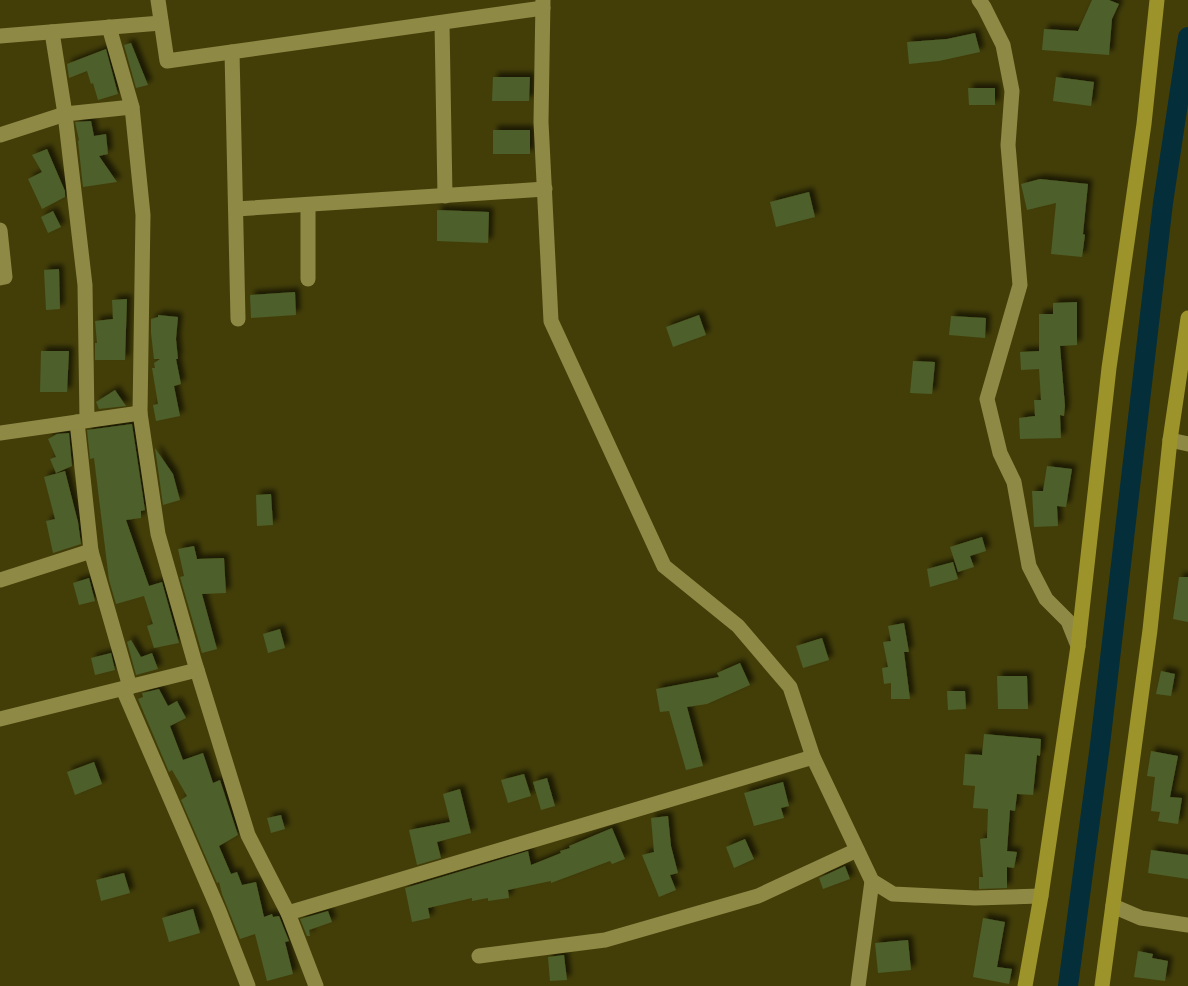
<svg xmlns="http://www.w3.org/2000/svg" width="1188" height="986" viewBox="0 0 1188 986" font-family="'Alegreya Sans',sans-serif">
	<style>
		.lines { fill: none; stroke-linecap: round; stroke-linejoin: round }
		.canal { stroke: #052e3b; stroke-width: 20 }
		.building { fill: #4e5f29; filter: url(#shadow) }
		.minor { stroke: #8f8946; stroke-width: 15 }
		.major { stroke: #9c942a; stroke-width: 15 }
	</style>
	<defs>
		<filter id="shadow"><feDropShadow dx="4.5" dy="-4.5" stdDeviation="2.5" flood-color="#0009"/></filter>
	</defs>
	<rect width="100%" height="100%" fill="#433e08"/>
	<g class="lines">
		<polyline class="canal" points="1068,986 1100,745 1163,203 1188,37"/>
	</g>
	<g class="building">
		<polygon points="1092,0 1109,0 1119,4 1112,19 1109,55 1042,50 1044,29 1078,31"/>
		<polygon points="975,33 980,52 939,61 909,64 907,42 947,39"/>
		<polygon points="131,43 148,85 136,88 124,45"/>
		<polygon points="106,49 118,94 98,100 93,83 91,84 87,71 69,78 67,64"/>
		<polygon points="493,77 530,77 529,101 492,101"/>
		<polygon points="1056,77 1094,82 1091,106 1053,101"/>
		<polygon points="968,88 995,88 995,105 969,105"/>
		<polygon points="91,121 94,136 106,134 108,154 99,156 117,182 83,187 78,141 79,140 75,122"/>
		<rect x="493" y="130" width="37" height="24"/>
		<polygon points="47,149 65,191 65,197 42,209 28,179 42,172 32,155"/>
		<polygon points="1040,179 1088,184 1083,234 1085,235 1082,257 1051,254 1056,203 1027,210 1021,184"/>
		<polygon points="809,192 815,217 776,227 770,202"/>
		<polygon points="437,210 489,212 488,243 437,241"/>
		<polygon points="53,211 61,227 48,233 41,217"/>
		<polygon points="59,269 60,309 46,310 44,270"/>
		<polygon points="295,292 296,315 251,318 250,295"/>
		<polygon points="127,299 125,360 95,360 95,343 97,343 95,321 113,319 112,300"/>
		<polygon points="1077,302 1077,345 1060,346 1065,406 1064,416 1060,415 1061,438 1020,439 1019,418 1035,416 1034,400 1041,400 1039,369 1021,370 1020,352 1039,351 1039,314 1053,314 1053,303"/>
		<polygon points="158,315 178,317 176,339 178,359 176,359 181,384 174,386 180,416 156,421 153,405 158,404 152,368 155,368 154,363 160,359 154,359 151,333 151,319 158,317"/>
		<polygon points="699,315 706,335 673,347 666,327"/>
		<polygon points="951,316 986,318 985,338 949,335"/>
		<polygon points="41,351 69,351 67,392 40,392"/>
		<polygon points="913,361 935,362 932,394 910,393"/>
		<polygon points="115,390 126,406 99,409 96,402"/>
		<polygon points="132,424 145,510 141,511 141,518 126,520 149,586 162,582 179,643 154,648 147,626 153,624 144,596 116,604 109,580 94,458 90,459 87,430"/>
		<polygon points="69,433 72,466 56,473 50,459 56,457 48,439 57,434"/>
		<polygon points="155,448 173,474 180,500 163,505"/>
		<polygon points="1047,466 1072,469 1066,507 1057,506 1058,526 1034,527 1032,491 1043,491"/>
		<polygon points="65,471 78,522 81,544 53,553 46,521 55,519 44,477"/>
		<polygon points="271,494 273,525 257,526 256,495"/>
		<polygon points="982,537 986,551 970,556 974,567 958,572 950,547"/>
		<polygon points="194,546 197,559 224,558 226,593 202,594 217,649 202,653 180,577 184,576 178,549"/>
		<polygon points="953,562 958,579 930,587 927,569"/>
		<polygon points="1179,577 1188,577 1188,622 1173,619"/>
		<polygon points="89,578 95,601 79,605 73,583"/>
		<polygon points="904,623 909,652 904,652 910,699 891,699 891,683 884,684 882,668 888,667 883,642 891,641 888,626"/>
		<polygon points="280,629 285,648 268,653 263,634"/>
		<polygon points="822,638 829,660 803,668 796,646"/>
		<polygon points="131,640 141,657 152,653 158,669 136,675 127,642"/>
		<polygon points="111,653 115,670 95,675 91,658"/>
		<polygon points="740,663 750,685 707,704 687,707 703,766 686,770 669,711 660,712 656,689 719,677 717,673"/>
		<polygon points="1161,671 1175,674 1171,696 1156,694"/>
		<polygon points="997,676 1027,676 1028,709 998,709"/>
		<polygon points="159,689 168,706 177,701 186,718 170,726 183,760 203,753 213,783 220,780 238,835 219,846 231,874 237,872 242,885 256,882 264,917 272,914 273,917 279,916 289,941 285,942 293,974 267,981 255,934 240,939 222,894 219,882 217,883 181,800 187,796 172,770 169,772 138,699 143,697 142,693"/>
		<polygon points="947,691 965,691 966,709 948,710"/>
		<polygon points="984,734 1041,739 1040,756 1037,755 1033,795 1017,794 1015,811 1010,810 1007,851 1017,852 1014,868 1007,867 1007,888 979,889 979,877 983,877 980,839 987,838 988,809 973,808 975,786 963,785 965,754 982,755"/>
		<polygon points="1151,751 1178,756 1170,797 1182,798 1178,824 1158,821 1160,812 1151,811 1155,777 1147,776"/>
		<polygon points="94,762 102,784 75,795 67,772"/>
		<polygon points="524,774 531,796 508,803 501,780"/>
		<polygon points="547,778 555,806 541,810 533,782"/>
		<polygon points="783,782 789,806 781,808 784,818 754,826 744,793"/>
		<polygon points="460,789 471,833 437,842 441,858 417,865 409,830 450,822 443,794"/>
		<polygon points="281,815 285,829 271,833 267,818"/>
		<polygon points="668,816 671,846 678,873 670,875 676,890 659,897 642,855 654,852 651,818"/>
		<polygon points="612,828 625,859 612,864 610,861 551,883 551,881 508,890 509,898 488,901 488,898 472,901 472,898 428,908 430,918 412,922 405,888 528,851 531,865 561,853 560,851 570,848 569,846"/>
		<polygon points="745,839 754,859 734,868 726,847"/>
		<polygon points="1151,850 1188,855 1188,879 1148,873"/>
		<polygon points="845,866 850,879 823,889 819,878"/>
		<polygon points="124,873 130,893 101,901 96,880"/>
		<polygon points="193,909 200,933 169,942 162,918"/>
		<polygon points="328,911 332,922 309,930 310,936 307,936 300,919"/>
		<polygon points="983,918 1005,922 997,967 1012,969 1009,984 973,977"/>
		<polygon points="908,940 911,970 878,973 875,943"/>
		<polygon points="1138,951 1153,954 1152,958 1168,961 1165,981 1134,977"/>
		<polygon points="564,955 567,980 550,981 548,957"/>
	</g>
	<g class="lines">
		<g class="minor">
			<polyline points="158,0 167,61 543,8"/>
			<polyline points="543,0 541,122 551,321 664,566 738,626 790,687 813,757"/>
			<polyline points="979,0 984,7 1003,45 1012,91 1008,145 1020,285 987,399 1000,453 1014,482 1029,566 1046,599 1068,621 1078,646"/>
			<polyline points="442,23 445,196"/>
			<polyline points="109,27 132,107 143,215 140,413 158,534 194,660 248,835 288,913 316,986"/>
			<polyline points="52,32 65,114 85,285 87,420"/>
			<polyline points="0,36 161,23"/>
			<polyline points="232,52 238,319"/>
			<polyline points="0,135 65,114 132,107"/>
			<polyline points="308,205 308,279"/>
			<polyline points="236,209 545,189"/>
			<polyline points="0,230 5,277 0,278"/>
			<polyline points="77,422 91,551 130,687"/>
			<polyline points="0,433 140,413"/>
			<polyline points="1170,440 1188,444"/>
			<polyline points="0,580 91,551"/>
			<polyline points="123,689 219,911 248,986"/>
			<polyline points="0,719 197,670"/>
			<polyline points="1113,906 1141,918 1188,925"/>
			<polyline points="288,913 813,757 872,881 893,894 975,898 1041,896"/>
			<polyline points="479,956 605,940 758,896 857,850"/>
			<polyline points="858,986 872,881"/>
		</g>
		<g class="major">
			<polyline points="1025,986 1041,896 1078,646 1109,368 1144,124 1157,0"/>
			<polyline points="1102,986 1150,630 1170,440 1188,318"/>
		</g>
	</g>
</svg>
